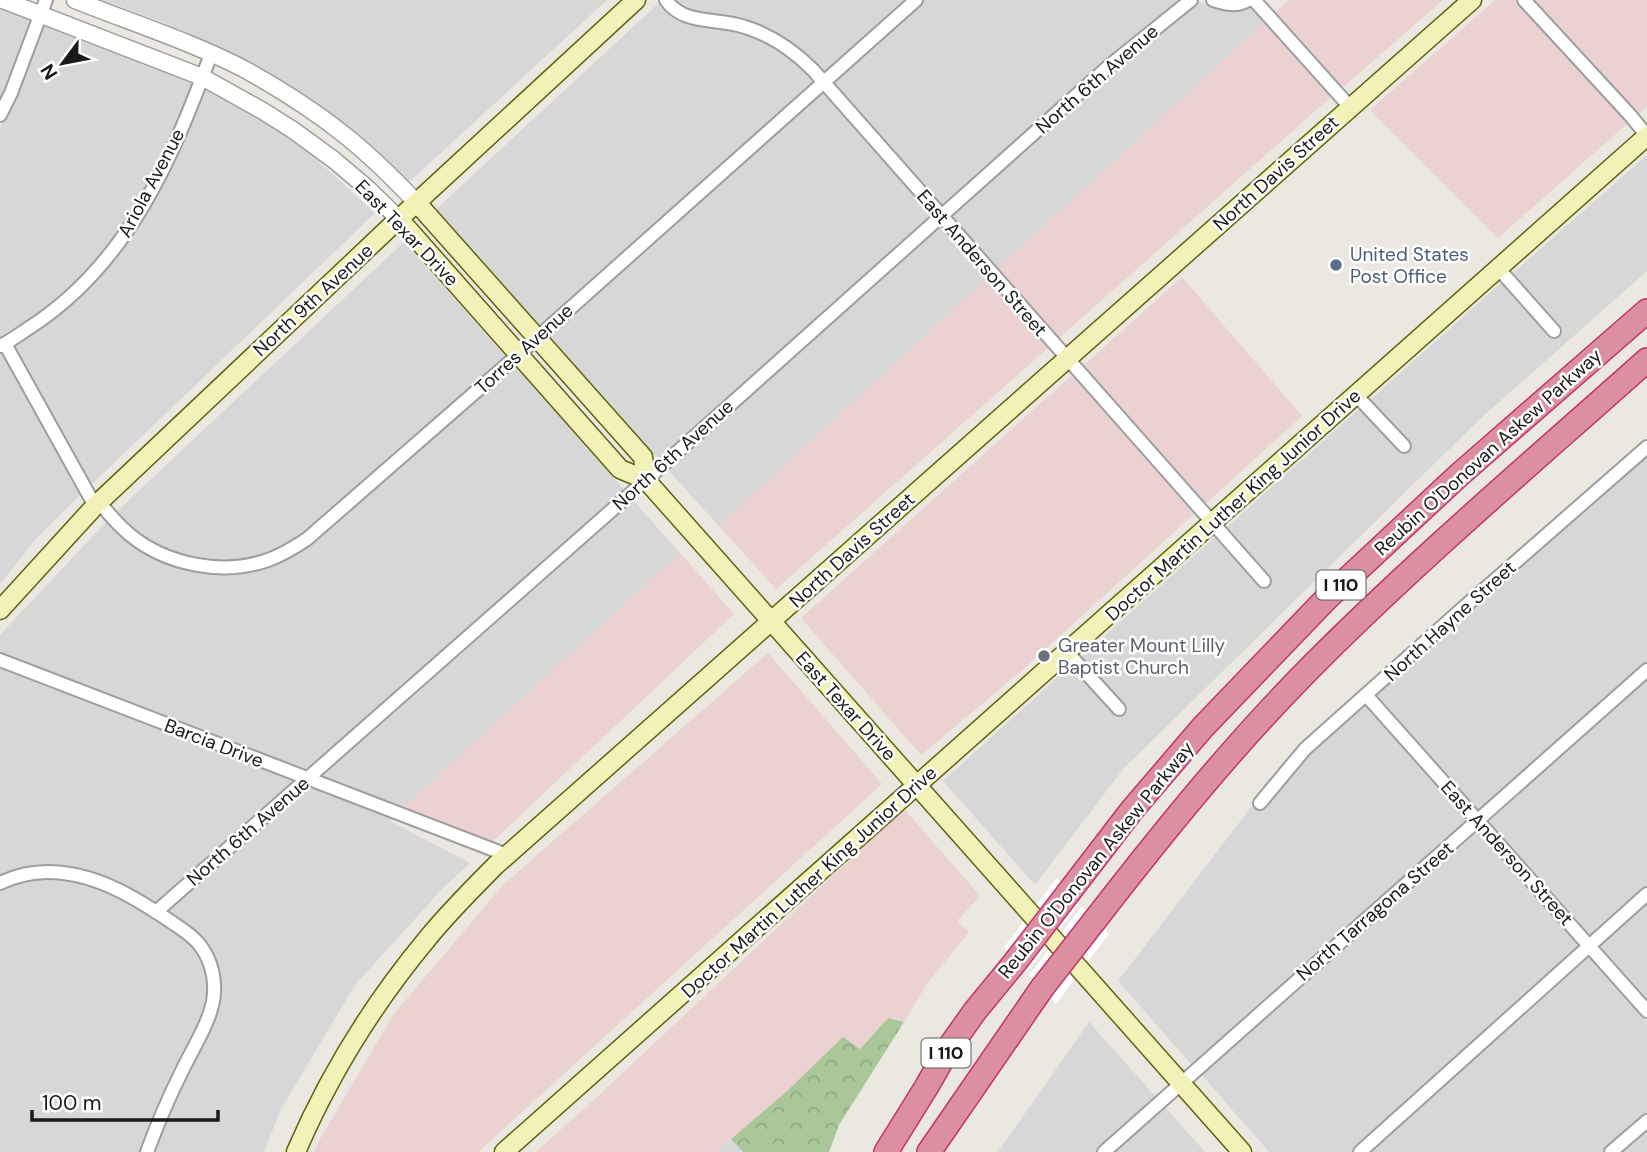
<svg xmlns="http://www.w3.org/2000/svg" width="1647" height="1152" viewBox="0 0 1647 1152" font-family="'DM Sans',sans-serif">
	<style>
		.residential { fill: #d8d7d7 }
		.commercial { fill: #ebd1d1 }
		.forest { fill: url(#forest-crowns) }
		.pier { fill: #fff }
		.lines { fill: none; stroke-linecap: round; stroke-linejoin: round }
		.minor-casing { stroke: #9e9e9e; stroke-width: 16 }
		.tertiary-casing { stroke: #9e9e9e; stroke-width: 19 }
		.secondary-casing { stroke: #5f640f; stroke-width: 21 }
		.motorway-casing { stroke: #c3346d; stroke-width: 26 }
		.minor { stroke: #fff; stroke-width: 12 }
		.tertiary { stroke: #fff; stroke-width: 16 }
		.secondary { stroke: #f2f2b8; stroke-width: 18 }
		.motorway { stroke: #dc8fa1; stroke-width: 23 }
		.motorway-bridge-casing { stroke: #c3346d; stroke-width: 26; stroke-linecap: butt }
		.motorway-bridge { stroke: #dc8fa1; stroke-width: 23 }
		.service-dot { fill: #5c6f8a; stroke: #fff; stroke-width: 2.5 }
		.worship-dot { fill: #6b7280; stroke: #fff; stroke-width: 2.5 }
		.labels { text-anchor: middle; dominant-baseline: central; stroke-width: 5; stroke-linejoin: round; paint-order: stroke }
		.shield { fill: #fff; stroke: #5f5f5f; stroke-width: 2 }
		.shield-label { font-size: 18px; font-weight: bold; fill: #1a1a1a }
		.street-label { font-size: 19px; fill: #1a1a1a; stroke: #fff }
		.service-label { font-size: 19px; fill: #4e5e75; stroke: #fff; text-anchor: start }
		.worship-label { font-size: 19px; fill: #5b616d; stroke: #fff; text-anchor: start }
	</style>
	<defs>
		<pattern id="forest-crowns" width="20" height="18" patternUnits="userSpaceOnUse" patternTransform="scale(1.75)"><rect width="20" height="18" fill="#a9c799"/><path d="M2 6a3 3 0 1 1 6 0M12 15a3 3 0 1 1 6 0" fill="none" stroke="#91aa83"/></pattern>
	</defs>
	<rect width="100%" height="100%" fill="#ebe7e1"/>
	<g class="residential">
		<polygon points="103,0 607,0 408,183 203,43 162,22"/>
		<polygon points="675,0 906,0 825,73 807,54 788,39 765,27 744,19 722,14 692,12 683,8"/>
		<polygon points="925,0 1181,0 1104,62 943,207 833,82"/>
		<polygon points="1199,2 1222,10 1233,11 1250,6 1264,23 997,269 951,216 1112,71"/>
		<polygon points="659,3 666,12 674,19 686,24 718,27 739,32 758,39 779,50 797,64 814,82 540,327 434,211"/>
		<polygon points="0,6 31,18 0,100"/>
		<polygon points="43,23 194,81 155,172 135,207 115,239 95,264 64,294 42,312 0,339 0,128 17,95"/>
		<polygon points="206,87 240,106 305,149 375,213 91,485 14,345 49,322 73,303 105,271 126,245 147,212 167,176"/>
		<polygon points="823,92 932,216 659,460 548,337"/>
		<polygon points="1647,155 1647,271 1480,419 1124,768 1035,885 943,781 1070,666 1117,718 1128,710 1081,657 1215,537 1263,590 1273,581 1226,528 1359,409 1402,455 1413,447 1370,400 1502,282 1552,340 1563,331 1513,273"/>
		<polygon points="940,226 987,278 719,526 667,469"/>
		<polygon points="404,242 506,357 303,534 285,546 267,554 248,559 231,561 193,557 171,551 151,541 135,530 120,516 116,512"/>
		<polygon points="1,352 80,495 35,540 0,584 0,353"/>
		<polygon points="515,366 624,490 307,771 0,653 0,635 106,522 125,540 142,552 164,563 188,570 210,573 230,573 249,572 270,566 291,557 312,544"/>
		<polygon points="1647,455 1647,662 1479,811 1376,695 1468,612"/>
		<polygon points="633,500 680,553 403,808 320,776"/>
		<polygon points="0,667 295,782 156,903 136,891 111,879 86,870 66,866 49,865 28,868 0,876"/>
		<polygon points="1647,679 1647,885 1590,936 1488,820"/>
		<polygon points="1365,705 1469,820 1192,1065 1118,981 1252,806 1261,811 1310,753"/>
		<polygon points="308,787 391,818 390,821 470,863 443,888 355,985 281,1109 264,1152 154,1152 186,1076 217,1013 221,998 221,980 218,966 213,953 205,940 194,929 167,910"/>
		<polygon points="1477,829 1580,945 1350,1152 1269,1152 1201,1074"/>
		<polygon points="47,878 80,883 103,891 128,903 184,939 193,948 205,970 207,983 207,997 204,1010 173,1073 140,1152 0,1152 0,890 28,880"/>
		<polygon points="1647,902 1647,1000 1599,945"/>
		<polygon points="1588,955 1647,1022 1647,1112 1602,1152 1369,1152"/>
		<polygon points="1089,1022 1156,1097 1095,1152 998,1152"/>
		<polygon points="1164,1106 1205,1152 1113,1152"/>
		<polygon points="1647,1129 1647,1152 1621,1152"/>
		<polygon points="731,1139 743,1152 715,1152"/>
	</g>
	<g class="commercial">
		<polygon points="1289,0 1443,0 1342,88 1275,13"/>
		<polygon points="1495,0 1514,0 1628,123 1498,238 1370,110"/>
		<polygon points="1534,0 1647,0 1647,106 1639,114"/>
		<polygon points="1264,23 1331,97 1059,338 997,269"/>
		<polygon points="1182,277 1302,416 1205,504 1083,366"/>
		<polygon points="987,278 1048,348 776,589 719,526"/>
		<polygon points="1072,375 1194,514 1019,673 921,755 801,618"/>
		<polygon points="680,553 734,614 492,842 403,808"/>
		<polygon points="768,653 882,784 478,1152 314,1152 320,1139 394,1014 503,885"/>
		<polygon points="904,809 980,896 957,921 969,932 926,985 904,1022 888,1018 859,1049 843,1038 786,1092 715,1152 536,1152 596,1098"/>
	</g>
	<polygon class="forest" points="888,1018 904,1022 839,1125 829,1152 743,1152 731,1139 786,1092 843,1037 860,1049"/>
	<g class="pier">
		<polygon points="1057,878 1080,903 1027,972 1004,947"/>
		<polygon points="1082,906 1109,934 1056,1004 1029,975"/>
	</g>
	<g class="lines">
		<defs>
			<g id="minor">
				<path d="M666,0c18,26 51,17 79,27 26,8 48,23 68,43l451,511"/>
				<path d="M1213,0c13,4 23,7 35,0"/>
				<polyline points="1254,0 1350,107"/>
				<polyline points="1524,0 1630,115 1647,136"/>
				<polyline points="0,115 11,93 46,0"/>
				<polyline points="1498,268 1554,331"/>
				<polyline points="5,344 95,506"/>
				<path d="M0,346c11,-5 21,-13 32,-20 97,-64 140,-167 179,-272"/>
				<polyline points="1356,395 1404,446"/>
				<path d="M99,502c9,11 18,22 30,32 37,31 94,42 139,26 14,-5 27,-13 39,-21l212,-185 397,-354"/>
				<polyline points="1067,652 1119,709"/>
				<polyline points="0,660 507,855"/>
				<polyline points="1366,695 1647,1011"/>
				<polyline points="1260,803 1305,749 1463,608 1647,447"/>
				<path d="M0,883c19,-9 42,-13 63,-10 39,4 74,26 107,48 10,7 21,13 29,23 11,14 16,32 15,50 -2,26 -22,55 -33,79 -13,26 -24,52 -34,79"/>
				<polyline points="156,912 646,480 1108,67 1191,0"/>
				<polyline points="1104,1152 1647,670"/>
				<polyline points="1360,1152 1647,894"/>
				<polyline points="1611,1152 1647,1121"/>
			</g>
			<g id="tertiary">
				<polyline points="3,0 202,77 263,111 293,130 334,160 367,188 399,219"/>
				<path d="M75,0c55,22 117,42 169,69 36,20 71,42 103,68 25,20 48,43 70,66"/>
			</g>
			<g id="secondary">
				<polyline points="417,203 643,457 646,480"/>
				<polyline points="399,219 620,469 646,480 1242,1152"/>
				<polyline points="0,610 95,506 389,228 636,0"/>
				<path d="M296,1152c33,-77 77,-148 131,-213 21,-26 45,-50 69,-74l976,-865"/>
				<polyline points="504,1152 1647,136"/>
			</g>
			<g id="motorway">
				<polyline points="1069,892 1132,810 1203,727 1327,598 1459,475 1647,311"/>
				<path d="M1095,920c69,-89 140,-177 220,-257 106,-106 220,-203 332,-303"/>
				<polyline points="886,1152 927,1086 948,1049 975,1011 1016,961"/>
				<polyline points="929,1152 1042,988"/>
			</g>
		</defs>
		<use href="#minor" class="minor-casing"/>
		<use href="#tertiary" class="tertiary-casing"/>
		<use href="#secondary" class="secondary-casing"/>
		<use href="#motorway" class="motorway-casing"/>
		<use href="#minor" class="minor"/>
		<use href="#tertiary" class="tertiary"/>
		<use href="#secondary" class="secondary"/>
		<use href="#motorway" class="motorway"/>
		<defs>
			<g id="motorway-bridge">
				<polyline points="1016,961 1069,892"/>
				<polyline points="1042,988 1095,920"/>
			</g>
		</defs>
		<use href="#motorway-bridge" class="motorway-bridge-casing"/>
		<use href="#motorway-bridge" class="motorway-bridge"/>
	</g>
	<circle class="service-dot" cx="1336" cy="265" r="7"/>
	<circle class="worship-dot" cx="1044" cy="656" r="7"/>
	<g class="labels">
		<g class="shield">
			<rect x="1316.5" y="570.5" width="49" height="29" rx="5"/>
			<rect x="921.5" y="1038.5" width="49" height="29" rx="5"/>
		</g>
		<g class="shield-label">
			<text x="1341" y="585">I 110</text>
			<text x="946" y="1053">I 110</text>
		</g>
		<g class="street-label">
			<text transform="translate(1097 79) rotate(-41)">North 6th Avenue</text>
			<text transform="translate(1276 173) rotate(-42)">North Davis Street</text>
			<text transform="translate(151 183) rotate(-62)">Ariola Avenue</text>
			<text transform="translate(407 233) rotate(46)">East Texar Drive</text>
			<text transform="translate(982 263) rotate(49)">East Anderson Street</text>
			<text transform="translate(313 300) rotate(-43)">North 9th Avenue</text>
			<text transform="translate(524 349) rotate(-42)">Torres Avenue</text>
			<text transform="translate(1488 452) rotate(-42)">Reubin O'Donovan Askew Parkway</text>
			<text transform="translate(673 455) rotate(-42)">North 6th Avenue</text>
			<text transform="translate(1233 505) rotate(-42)">Doctor Martin Luther King Junior Drive</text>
			<text transform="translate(852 550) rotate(-42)">North Davis Street</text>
			<text transform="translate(1450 621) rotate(-42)">North Hayne Street</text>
			<text transform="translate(846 706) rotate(48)">East Texar Drive</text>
			<text transform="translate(214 743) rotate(21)">Barcia Drive</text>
			<text transform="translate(248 831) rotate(-41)">North 6th Avenue</text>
			<text transform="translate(1507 853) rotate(48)">East Anderson Street</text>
			<text transform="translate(1096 860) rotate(-51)">Reubin O'Donovan Askew Parkway</text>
			<text transform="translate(809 882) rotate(-42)">Doctor Martin Luther King Junior Drive</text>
			<text transform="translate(1375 911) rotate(-41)">North Tarragona Street</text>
		</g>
		<g class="service-label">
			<text x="1350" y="254">United States<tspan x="1350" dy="22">Post Office</tspan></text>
		</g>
		<g class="worship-label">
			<text x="1058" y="645">Greater Mount Lilly<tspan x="1058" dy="22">Baptist Church</tspan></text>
		</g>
	</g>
	<g transform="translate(63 63) rotate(238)" stroke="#ffffff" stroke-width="5" paint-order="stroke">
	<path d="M0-5L12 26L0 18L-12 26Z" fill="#1a1a1a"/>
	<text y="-10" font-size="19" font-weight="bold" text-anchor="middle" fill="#1a1a1a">N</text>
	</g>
	<path d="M32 1110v10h186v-10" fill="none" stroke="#1a1a1a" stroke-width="3.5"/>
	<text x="42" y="1110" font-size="21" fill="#1a1a1a" stroke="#ffffff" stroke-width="5" paint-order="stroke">100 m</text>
</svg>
